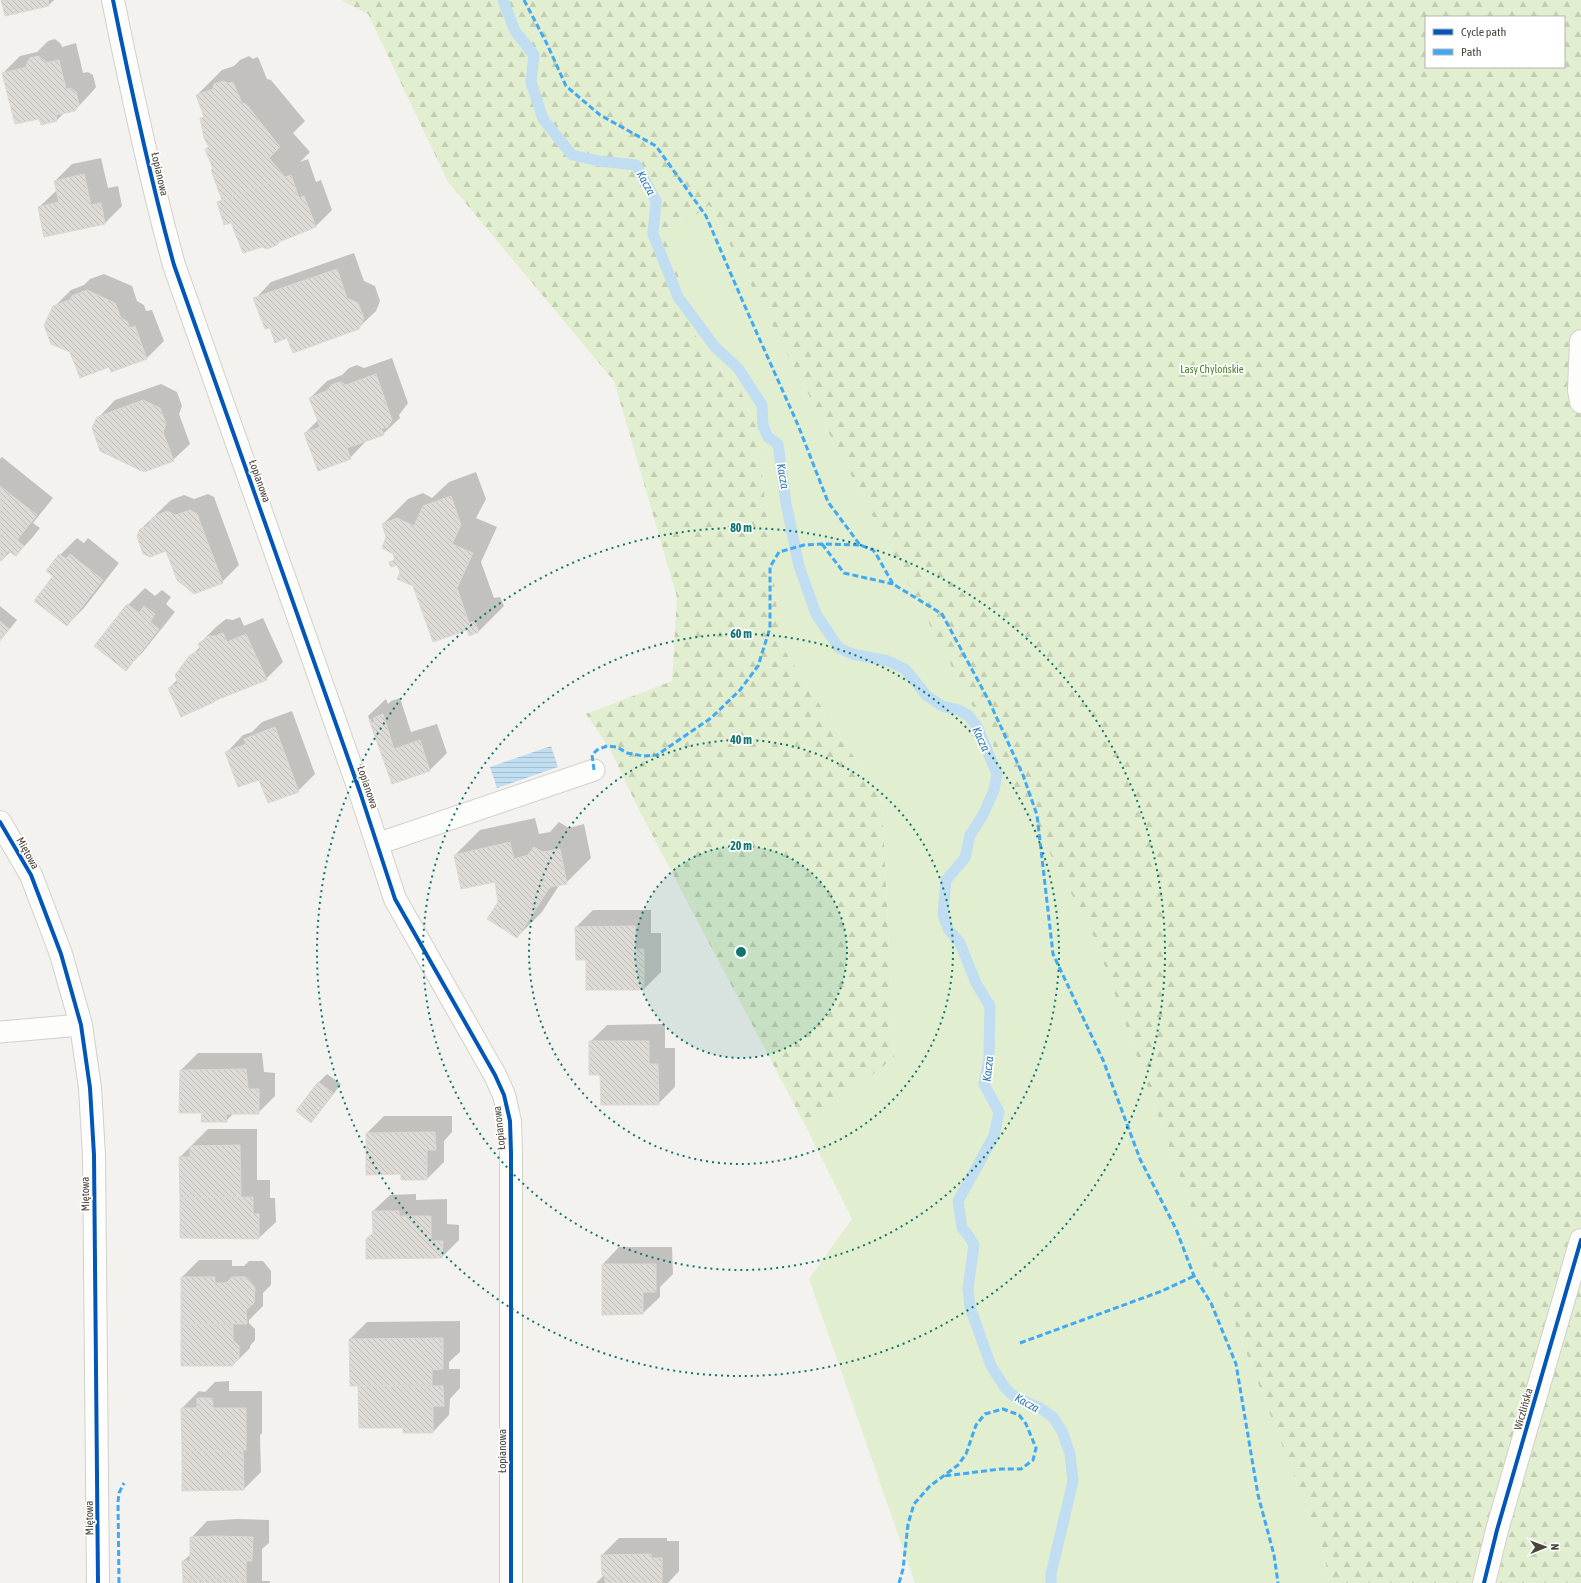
<svg xmlns="http://www.w3.org/2000/svg" width="1581" height="1583" viewBox="0 0 1581 1583" font-family="'Asap Condensed',sans-serif">
	<style>
		.green { fill: #e1eecf }
		.forest { fill: url(#forest-firs); fill-rule: evenodd }
		.water { fill: url(#water-rules) }
		.shadow { fill: #0003 }
		.lines { fill: none; stroke-linecap: round; stroke-linejoin: round }
		.stream { stroke: #c0ddf1; stroke-width: 11 }
		.building { fill: url(#building-back-hatch); stroke: #dcd9d4 }
		.service-casing { stroke: #d2d0cb; stroke-width: 23 }
		.minor-casing { stroke: #d2d0cb; stroke-width: 24 }
		.tertiary-casing { stroke: #d2d0cb; stroke-width: 24 }
		.service { stroke: #fdfdfc; stroke-width: 21 }
		.minor { stroke: #fdfdfc; stroke-width: 22 }
		.tertiary { stroke: #fdfdfc; stroke-width: 22 }
		.quiet { stroke: #3fa9f5; stroke-width: 3; stroke-dasharray: 6 3; stroke-linecap: butt }
		.cycleway-casing { stroke: #fff; stroke-width: 6 }
		.cycleway { stroke: #0057b8; stroke-width: 4 }
		.ring { fill: none; stroke: #0f766e; stroke-width: 2; stroke-dasharray: 2 4 }
		.labels { text-anchor: middle; dominant-baseline: central; stroke-width: 3.5; stroke-linejoin: round; paint-order: stroke }
		.street-label { font-size: 11px; fill: #4b4439; stroke: #fff }
		.park-label { font-size: 11px; fill: #4a7f2a; stroke: #fff }
		.water-label { font-size: 12px; font-style: italic; fill: #2e7ab2; stroke: #fff }
		.centre { fill: #0f766e; stroke: #fff; stroke-width: 2 }
		.ring-label { font-size: 12px; text-anchor: middle; font-weight: bold; fill: #0f766e; stroke: #fff; stroke-width: 3.5; stroke-linejoin: round; paint-order: stroke }
	</style>
	<defs>
		<pattern id="forest-firs" width="22" height="20" patternUnits="userSpaceOnUse"><rect width="22" height="20" fill="#e1eecf"/><path d="M5 1l3.5 6h-7zM16 11l3.5 6h-7z" fill="#c3cdb2"/></pattern>
		<pattern id="water-rules" width="6" height="5" patternUnits="userSpaceOnUse"><rect width="6" height="5" fill="#c0ddf1"/><path d="M0 2.5h6" fill="none" stroke="#a6bfcf"/></pattern>
		<pattern id="building-back-hatch" width="6" height="6" patternUnits="userSpaceOnUse"><rect width="6" height="6" fill="#dedbd6"/><path d="M-1 5l2 2M0 0l6 6M5-1l2 2" fill="none" stroke="#c0bdb8"/></pattern>
	</defs>
	<rect width="100%" height="100%" fill="#f4f2ee"/>
	<polygon class="green" points="709,205 1095,939 1201,1236 1324,1553 1329,1583 915,1583 809,1279 852,1219 805,1125 894,1058 882,800 781,645 757,429 741,392 697,339 667,237"/>
	<path class="forest" d="M341,0h1240v1583h-252l-5,-30 -123,-317 -106,-297 -386,-734 -42,32 30,102 44,53 16,37 24,216 101,155 12,258 -89,67 -168,-319 -27,-57 -24,-35 86,-33 5,-84 -63,-216 -166,-199 -80,-168zM1426,17h138v50h-138z"/>
	<polygon class="water" points="551,746 558,767 497,788 490,767"/>
	<g class="shadow">
		<polygon points="2,0 54,0 49,5"/>
		<polygon points="55,39 61,44 62,47 76,43 83,73 88,72 93,75 96,87 92,92 75,110 65,112 56,121 40,118 3,73 20,56 37,52 48,41"/>
		<polygon points="249,56 253,59 258,57 267,79 271,80 305,121 293,133 310,152 300,162 308,159 316,182 321,180 332,210 315,227 282,239 277,244 231,222 218,203 223,198 207,149 210,146 201,119 205,115 197,95 222,70 234,66 240,60"/>
		<polygon points="101,158 108,188 118,186 122,206 105,223 45,236 39,207 57,190 55,181 72,164"/>
		<polygon points="354,253 364,281 375,286 380,301 376,311 358,328 288,337 270,326 255,299 271,282"/>
		<polygon points="104,274 132,286 137,301 144,305 146,311 152,310 164,341 147,358 110,366 54,307 71,290 84,285 90,279"/>
		<polygon points="392,358 408,403 399,415 400,418 383,434 367,440 350,458 305,433 318,420 310,398 327,381 342,375 349,368 357,365 364,368"/>
		<polygon points="161,384 177,392 182,406 179,414 190,444 173,460 98,418 115,400"/>
		<polygon points="2,457 53,498 33,523 40,528 32,538 16,555 11,551 0,562 0,459"/>
		<polygon points="476,472 486,499 476,518 497,527 481,562 494,598 500,597 504,606 479,631 414,585 401,572 398,564 391,563 395,558 383,524 408,499 423,493 432,498 449,482"/>
		<polygon points="208,494 214,497 239,565 222,582 166,550 141,529 171,500 184,495 194,499"/>
		<polygon points="77,538 84,543 88,538 119,563 84,608 67,625 55,576 47,571 60,555"/>
		<polygon points="145,588 155,596 162,590 171,597 166,604 175,612 142,653 125,670 128,605"/>
		<polygon points="0,606 17,620 0,641"/>
		<polygon points="240,617 244,626 263,618 283,662 266,679 217,699 214,701 169,688 178,679 191,656 200,647 199,644 216,627 226,619 233,620"/>
		<polygon points="400,698 411,732 437,724 447,753 430,770 392,783 368,716 386,699 388,704 391,701"/>
		<polygon points="292,711 315,774 298,791 259,779 227,752 243,735 252,732 262,722"/>
		<polygon points="535,818 539,834 550,832 559,822 569,828 584,824 591,858 566,883 560,884 542,912 517,937 499,902 495,881 455,855 480,830"/>
		<polygon points="593,910 651,910 651,933 661,933 661,972 644,989 587,989 587,959 576,927"/>
		<polygon points="665,1024 665,1048 675,1048 675,1087 658,1104 601,1074 590,1042 607,1025"/>
		<polygon points="198,1053 262,1053 264,1072 275,1073 275,1096 258,1113 234,1113 226,1121 203,1112 180,1112 181,1070"/>
		<polygon points="327,1074 341,1084 319,1113 311,1121 297,1111 319,1082"/>
		<polygon points="384,1116 452,1116 452,1132 444,1141 444,1162 427,1179 402,1173 367,1174 367,1133"/>
		<polygon points="208,1129 257,1129 257,1180 270,1180 270,1198 275,1198 276,1222 259,1238 181,1237 180,1157"/>
		<polygon points="416,1194 416,1200 447,1199 447,1224 459,1225 459,1240 442,1257 374,1233 373,1211 390,1195"/>
		<polygon points="619,1247 672,1247 673,1274 660,1287 660,1297 643,1313 603,1264"/>
		<polygon points="199,1260 232,1260 232,1266 244,1266 249,1261 263,1261 271,1271 271,1285 263,1293 263,1306 249,1320 249,1323 255,1329 255,1340 250,1346 250,1348 233,1365 182,1365 182,1277"/>
		<polygon points="460,1321 460,1352 449,1362 449,1369 460,1369 460,1388 450,1399 449,1415 433,1432 404,1427 360,1427 359,1385 350,1339 367,1322"/>
		<polygon points="229,1381 229,1391 262,1391 262,1433 260,1435 261,1472 244,1489 182,1408 199,1391 205,1392 215,1382"/>
		<polygon points="237,1519 269,1520 269,1543 262,1549 262,1581 270,1581 270,1583 183,1583 183,1561 191,1554 191,1538 207,1521"/>
		<polygon points="619,1538 667,1538 667,1541 679,1541 679,1571 668,1583 596,1583 605,1574 602,1555"/>
	</g>
	<g class="lines">
		<polyline class="stream" points="503,0 515,31 534,55 531,82 543,119 572,155 599,161 636,165 656,201 653,234 678,297 715,347 738,368 762,405 763,426 768,437 778,444 786,503 799,566 816,614 839,648 852,654 888,661 905,669 926,695 942,706 959,710 969,716 978,728 997,774 994,790 983,815 970,835 965,858 946,880 943,915 948,929 960,943 976,983 990,1006 989,1058 984,1084 999,1112 994,1136 958,1201 962,1228 968,1235 974,1245 968,1289 970,1307 991,1366 1006,1389 1015,1397 1040,1408 1053,1417 1062,1431 1070,1454 1073,1481 1051,1574 1051,1583"/>
	</g>
	<g class="building">
		<polygon points="1,0 48,0 49,6 5,16"/>
		<polygon points="38,56 45,61 45,63 59,60 66,89 71,88 76,92 79,104 75,111 56,115 57,121 41,125 39,119 15,124 2,73 27,67 26,65 30,58"/>
		<polygon points="224,81 227,83 233,82 242,103 246,104 280,147 269,158 286,178 222,200 211,170 213,169 205,149 209,147 204,138 200,118 204,117 196,95 213,89 214,84"/>
		<polygon points="84,174 91,205 101,203 105,224 44,237 38,207 59,202 54,181"/>
		<polygon points="291,175 299,198 304,196 316,227 279,242 277,245 267,249 262,247 243,253 231,223 224,225 217,202"/>
		<polygon points="337,269 347,298 358,303 364,318 359,329 293,353 287,338 275,343 270,328 265,329 253,298"/>
		<polygon points="87,290 115,303 121,318 127,321 130,328 135,326 147,359 111,372 109,367 80,378 70,352 51,344 44,325 53,306 70,300 72,296"/>
		<polygon points="376,374 392,420 388,427 381,429 384,435 347,448 351,459 318,471 304,433 320,427 309,398 328,390 331,385 340,382 346,385"/>
		<polygon points="143,400 160,408 166,424 163,432 174,461 144,472 100,451 92,428 97,417"/>
		<polygon points="0,486 10,494 0,508"/>
		<polygon points="10,494 37,515 17,540 24,546 16,556 8,551 0,562 0,508"/>
		<polygon points="451,496 461,525 452,544 473,553 457,588 469,623 475,622 479,632 469,636 467,630 433,642 413,586 397,579 400,572 397,565 391,567 389,562 395,560 393,554 382,548 386,537 382,524 397,518 414,526 423,506"/>
		<polygon points="190,510 197,514 223,583 194,594 177,580 166,551 150,557 143,554 137,536 140,529 148,526 153,517 167,511 176,515"/>
		<polygon points="59,554 66,559 70,554 103,580 67,626 34,601 53,576 46,571"/>
		<polygon points="127,604 139,613 144,606 155,614 150,622 159,629 126,671 94,646"/>
		<polygon points="0,621 9,629 0,640"/>
		<polygon points="223,633 227,642 246,634 267,680 214,701 214,702 181,717 168,688 178,683 175,675 190,655 201,650 198,644 209,636 215,636"/>
		<polygon points="383,714 394,749 420,740 430,771 392,784 369,720 370,719 372,723 375,722 373,718"/>
		<polygon points="275,727 299,792 268,803 259,780 238,787 225,752 246,744 244,739"/>
		<polygon points="510,842 514,859 528,855 534,847 543,852 560,849 567,884 550,887 517,938 487,919 498,902 495,882 461,889 454,855"/>
		<polygon points="635,926 635,949 644,949 644,990 586,990 586,960 576,960 575,927"/>
		<polygon points="589,1041 649,1041 649,1064 658,1064 659,1105 601,1105 600,1075 589,1075"/>
		<polygon points="246,1069 248,1089 259,1089 259,1114 226,1114 227,1122 201,1122 202,1113 179,1113 180,1070"/>
		<polygon points="318,1082 333,1093 311,1123 296,1111"/>
		<polygon points="435,1132 436,1150 427,1150 427,1180 401,1180 401,1174 366,1175 366,1133"/>
		<polygon points="240,1145 241,1197 180,1198 179,1157 190,1157 190,1146"/>
		<polygon points="253,1197 253,1214 259,1214 259,1239 180,1238 180,1198"/>
		<polygon points="372,1211 399,1211 399,1216 431,1216 431,1241 443,1241 442,1258 366,1259 366,1239 373,1233"/>
		<polygon points="602,1264 656,1264 656,1292 643,1292 643,1314 602,1315"/>
		<polygon points="181,1277 215,1277 215,1283 226,1283 232,1277 246,1277 255,1288 254,1303 246,1310 247,1324 181,1324"/>
		<polygon points="181,1324 233,1325 233,1340 239,1346 239,1358 233,1364 233,1366 181,1366"/>
		<polygon points="443,1338 443,1369 432,1370 432,1385 350,1386 349,1339"/>
		<polygon points="358,1386 443,1386 444,1406 433,1406 433,1433 403,1433 403,1428 359,1428"/>
		<polygon points="197,1398 212,1398 213,1408 246,1408 246,1450 182,1451 181,1408 197,1408"/>
		<polygon points="243,1450 244,1490 182,1491 182,1451"/>
		<polygon points="214,1536 253,1537 252,1561 246,1561 246,1578 183,1579 182,1561 190,1561 190,1537"/>
		<polygon points="651,1554 651,1558 662,1558 662,1583 605,1583 605,1575 602,1575 601,1555"/>
		<polygon points="246,1578 246,1583 183,1583 183,1579"/>
	</g>
	<g class="lines">
		<defs>
			<g id="service">
				<polyline points="377,844 594,770"/>
				<polyline points="0,1032 81,1025"/>
			</g>
			<path id="minor" d="M113,0c18,89 37,178 61,265l186,527 35,107 100,176 9,20 6,26 1,32v430"/>
			<g id="tertiary">
				<polyline points="1581,341 1579,390 1581,402"/>
				<polyline points="0,822 31,875 61,954 81,1025 90,1088 94,1155 98,1583"/>
				<polyline points="1484,1583 1497,1530 1581,1240"/>
			</g>
		</defs>
		<use href="#service" class="service-casing"/>
		<use href="#minor" class="minor-casing"/>
		<use href="#tertiary" class="tertiary-casing"/>
		<use href="#service" class="service"/>
		<use href="#minor" class="minor"/>
		<use href="#tertiary" class="tertiary"/>
		<g class="quiet">
			<polyline points="524,0 547,44 566,86 600,115 656,146 706,216 743,302 798,425 828,502 860,545"/>
			<polyline points="822,544 844,573 893,584"/>
			<polyline points="594,770 592,755 597,750 607,746 617,747 627,753 643,756 657,755 711,718 740,690 758,666 770,628 770,567 779,552 804,545 822,544 860,545 873,550 876,554 893,584 942,614 989,701 1023,775 1037,815 1053,954 1103,1060 1140,1159 1176,1229 1194,1276 1211,1303 1236,1364 1258,1495 1274,1555 1278,1583"/>
			<polyline points="1020,1343 1162,1291 1194,1276"/>
			<polyline points="119,1583 118,1502 119,1493 124,1483"/>
			<polyline points="899,1583 903,1569 908,1524 914,1504 930,1486 958,1465 966,1454 976,1425 985,1414 1003,1409 1019,1415 1026,1424 1036,1448 1033,1460 1021,1469 1001,1469 944,1476"/>
		</g>
		<defs>
			<g id="cycleway">
				<path d="M113,0c18,89 37,178 61,265l186,527 35,107 100,176 9,20 6,26 1,32v430"/>
				<polyline points="0,822 31,875 61,954 81,1025 90,1088 94,1155 98,1583"/>
				<polyline points="1484,1583 1497,1530 1581,1240"/>
			</g>
		</defs>
		<use href="#cycleway" class="cycleway-casing"/>
		<use href="#cycleway" class="cycleway"/>
	</g>
	<circle cx="741" cy="952" r="106" fill="#0f766e" fill-opacity=".12"/>
	<g class="ring">
		<circle cx="741" cy="952" r="106"/>
		<circle cx="741" cy="952" r="212"/>
		<circle cx="741" cy="952" r="318"/>
		<circle cx="741" cy="952" r="424"/>
	</g>
	<g class="labels">
		<g class="street-label">
			<text transform="translate(160 174) rotate(77)">Łopianowa</text>
			<text transform="translate(260 481) rotate(70)">Łopianowa</text>
			<text transform="translate(368 787) rotate(71)">Łopianowa</text>
			<text transform="translate(28 853) rotate(61)">Miętowa</text>
			<text transform="translate(499 1128) rotate(-96)">Łopianowa</text>
			<text transform="translate(85 1194) rotate(-91)">Miętowa</text>
			<text transform="translate(1523 1409) rotate(-74)">Wiczlińska</text>
			<text transform="translate(502 1451) rotate(-90)">Łopianowa</text>
			<text transform="translate(89 1518) rotate(-91)">Miętowa</text>
		</g>
		<g class="park-label">
			<text x="1212" y="369">Lasy Chylońskie</text>
		</g>
		<g class="water-label">
			<text transform="translate(646 183) rotate(61)">Kacza</text>
			<text transform="translate(783 476) rotate(80)">Kacza</text>
			<text transform="translate(981 739) rotate(65)">Kacza</text>
			<text transform="translate(988 1069) rotate(-84)">Kacza</text>
			<text transform="translate(1027 1403) rotate(29)">Kacza</text>
		</g>
	</g>
	<circle cx="741" cy="952" r="6" class="centre"/>
	<g class="ring-label">
		<text x="741" y="532">80 m</text>
		<text x="741" y="638">60 m</text>
		<text x="741" y="744">40 m</text>
		<text x="741" y="850">20 m</text>
	</g>
	<rect x="1425" y="16" width="140" height="52" fill="#ffffff" stroke="#b7b4b0"/>
	<rect x="1433" y="29" width="20" height="6" fill="#0057b8" stroke="#b7b4b0"/>
	<text x="1461" y="36" font-size="12" fill="#4b4439">Cycle path</text>
	<rect x="1433" y="49" width="20" height="6" fill="#3fa9f5" stroke="#b7b4b0"/>
	<text x="1461" y="56" font-size="12" fill="#4b4439">Path</text>
	<g transform="translate(1545 1547) rotate(89)" stroke="#ffffff" stroke-width="3" paint-order="stroke">
	<path d="M0-3L7 15L0 10L-7 15Z" fill="#4b4439"/>
	<text y="-6" font-size="11" font-weight="bold" text-anchor="middle" fill="#4b4439">N</text>
	</g>
</svg>
